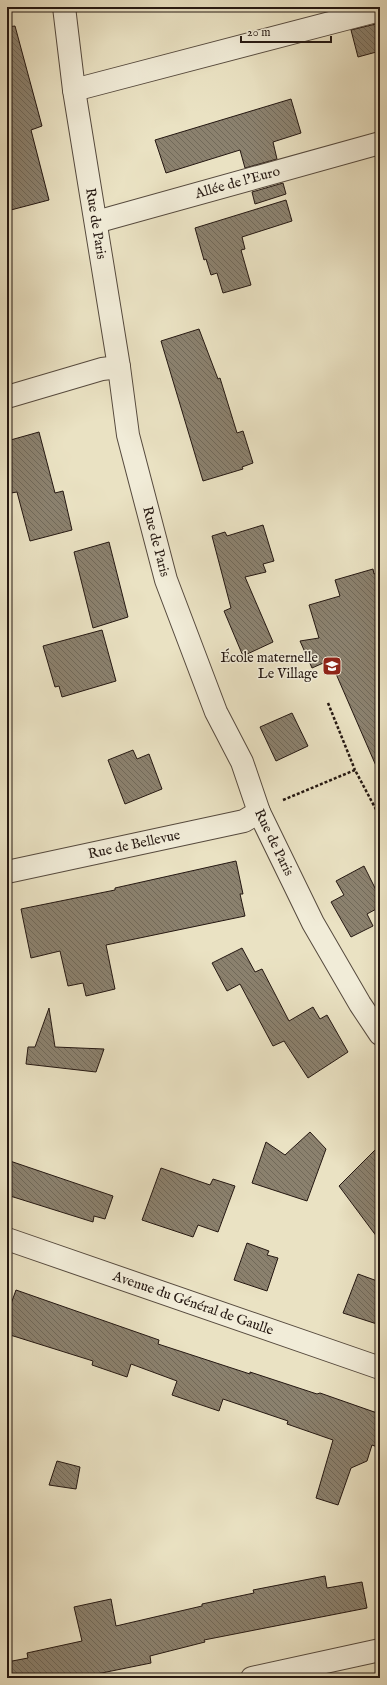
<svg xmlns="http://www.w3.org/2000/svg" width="387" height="1685" viewBox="0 0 387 1685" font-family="'IM FELL English',serif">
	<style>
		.building { fill: url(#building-back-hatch); stroke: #251812 }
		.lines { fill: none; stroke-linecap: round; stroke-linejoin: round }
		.minor-casing { stroke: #564a3e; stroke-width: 24 }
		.path { stroke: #251812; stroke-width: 2.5; stroke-dasharray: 3 2; stroke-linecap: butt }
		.minor { stroke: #f1ecd8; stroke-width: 22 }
		.labels { text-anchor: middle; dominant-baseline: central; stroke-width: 3; stroke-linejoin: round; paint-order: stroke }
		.street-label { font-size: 14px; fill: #251812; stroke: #f1ecd8 }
		.poi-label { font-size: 14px; fill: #251812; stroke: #f1ecd8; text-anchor: end }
	</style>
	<defs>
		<pattern id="building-back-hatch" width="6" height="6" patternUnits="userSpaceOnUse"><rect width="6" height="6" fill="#8b816e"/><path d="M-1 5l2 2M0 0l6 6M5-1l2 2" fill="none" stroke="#716959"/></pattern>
	</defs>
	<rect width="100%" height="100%" fill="#eae2c3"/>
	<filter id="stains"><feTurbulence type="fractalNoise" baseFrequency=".005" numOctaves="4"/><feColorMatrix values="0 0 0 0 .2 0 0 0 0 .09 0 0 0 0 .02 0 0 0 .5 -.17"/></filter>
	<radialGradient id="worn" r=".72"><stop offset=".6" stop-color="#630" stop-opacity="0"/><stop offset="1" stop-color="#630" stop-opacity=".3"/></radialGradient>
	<g class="building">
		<polygon points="380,23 380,51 358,57 351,30"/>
		<polygon points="15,26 42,126 31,130 49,200 7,211 7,27"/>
		<polygon points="291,99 301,133 273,142 277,159 245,168 240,150 166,173 155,140"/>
		<polygon points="283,183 286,194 255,204 252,192"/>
		<polygon points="286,200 292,221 242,237 245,249 241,250 251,285 223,293 217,273 211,275 206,259 204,260 195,228"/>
		<polygon points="199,329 218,379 220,378 237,433 243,431 253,463 242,467 243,469 203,481 161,341"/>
		<polygon points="39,432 55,493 63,491 72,530 30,541 17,492 11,493 7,478 7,441"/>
		<polygon points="263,525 274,561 263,564 266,572 245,577 273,642 243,656 224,611 231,608 212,536 225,532 227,536"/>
		<polygon points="109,542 128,617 93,628 74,552"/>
		<polygon points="373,569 374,574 380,572 380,775 330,660 312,668 300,641 319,638 309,605 340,596 335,580"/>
		<polygon points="102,630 116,681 62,697 59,686 55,687 43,646"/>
		<polygon points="292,713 308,746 276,761 260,727"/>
		<polygon points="133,750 137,759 149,754 162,789 125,804 108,760"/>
		<polygon points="236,861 243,894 240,894 245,916 106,945 115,989 86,996 83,983 68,986 60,951 31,958 21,909 115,890 115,888"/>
		<polygon points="364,866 380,898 380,907 367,914 373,926 351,937 331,902 344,895 336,881"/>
		<polygon points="242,948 255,972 262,969 289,1021 313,1007 320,1019 327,1015 348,1052 308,1078 284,1041 273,1046 240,984 227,991 212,963"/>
		<polygon points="49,1008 55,1047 104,1049 96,1072 26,1064 28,1047 35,1047"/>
		<polygon points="310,1132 326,1149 307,1201 252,1183 266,1142 285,1155"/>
		<polygon points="380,1145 380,1241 339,1186"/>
		<polygon points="7,1160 113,1196 105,1219 94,1216 93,1222 7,1195"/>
		<polygon points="161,1168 210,1185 213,1179 235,1186 218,1232 198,1225 193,1237 142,1220"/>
		<polygon points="247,1243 269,1251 267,1255 278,1258 267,1291 234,1280"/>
		<polygon points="358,1274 380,1282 380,1325 343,1313"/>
		<polygon points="16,1290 159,1340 158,1344 250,1374 250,1372 317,1394 320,1393 380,1414 380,1448 372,1445 367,1461 351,1468 338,1505 316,1498 333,1440 287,1424 288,1421 223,1399 219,1411 172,1395 177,1381 131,1364 127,1377 92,1365 93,1361 7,1334 7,1315"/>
		<polygon points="57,1461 80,1467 76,1489 49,1485"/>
		<polygon points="325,1576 327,1588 362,1582 367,1608 204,1640 205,1642 150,1656 151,1663 77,1678 7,1678 7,1662 28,1658 27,1653 82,1641 74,1607 111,1599 116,1626 202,1606 202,1604 254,1593 253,1590"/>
	</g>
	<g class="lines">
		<defs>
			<g id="minor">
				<path id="s1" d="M64,7l10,83 45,277 9,68 38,145 50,132 26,50 17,50 54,111 47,81 20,30"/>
				<polyline points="74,90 380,10"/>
				<path id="s2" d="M96,222l284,-79"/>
				<polyline points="7,397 102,369 119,367"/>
				<path id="s3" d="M7,872l237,-51 15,-9"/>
				<path id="s4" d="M7,1239l373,129"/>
				<polyline points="252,1678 380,1650"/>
			</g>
		</defs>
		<use href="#minor" class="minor-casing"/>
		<g class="path">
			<polyline points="328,703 355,770"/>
			<polyline points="283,800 355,770 380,817"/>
		</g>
		<use href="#minor" class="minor"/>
	</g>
	<defs>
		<symbol id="school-square" viewBox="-11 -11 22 22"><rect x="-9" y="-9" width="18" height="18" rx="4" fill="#8f2418" stroke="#f1ecd8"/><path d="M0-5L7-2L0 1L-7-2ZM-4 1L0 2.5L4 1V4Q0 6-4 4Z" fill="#fff"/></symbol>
	</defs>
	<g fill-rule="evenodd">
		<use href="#school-square" x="321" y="655" width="22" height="22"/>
	</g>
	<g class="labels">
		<g class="street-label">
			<text stroke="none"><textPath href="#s2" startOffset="147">Allée de l'Euro</textPath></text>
			<text stroke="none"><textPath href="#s1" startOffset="219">Rue de Paris</textPath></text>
			<text stroke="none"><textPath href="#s1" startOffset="543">Rue de Paris</textPath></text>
			<text stroke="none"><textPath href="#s1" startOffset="867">Rue de Paris</textPath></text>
			<text stroke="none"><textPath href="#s3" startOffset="130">Rue de Bellevue</textPath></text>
			<text stroke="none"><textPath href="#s4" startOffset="197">Avenue du Général de Gaulle</textPath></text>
		</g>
		<g class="poi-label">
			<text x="318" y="658">École maternelle<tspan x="318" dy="16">Le Village</tspan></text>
		</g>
	</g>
	<rect width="387" height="1685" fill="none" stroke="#eae2c3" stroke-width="24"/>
	<rect x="8" y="8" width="371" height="1669" fill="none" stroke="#251812" stroke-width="2"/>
	<rect x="12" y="12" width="363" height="1661" fill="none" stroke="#251812"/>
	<path d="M241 36v6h90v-6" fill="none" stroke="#251812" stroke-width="2"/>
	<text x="247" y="36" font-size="12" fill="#251812" stroke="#f1ecd8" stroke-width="3" paint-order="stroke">20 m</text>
	<rect width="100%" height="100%" filter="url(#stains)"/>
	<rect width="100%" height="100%" fill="url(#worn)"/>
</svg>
